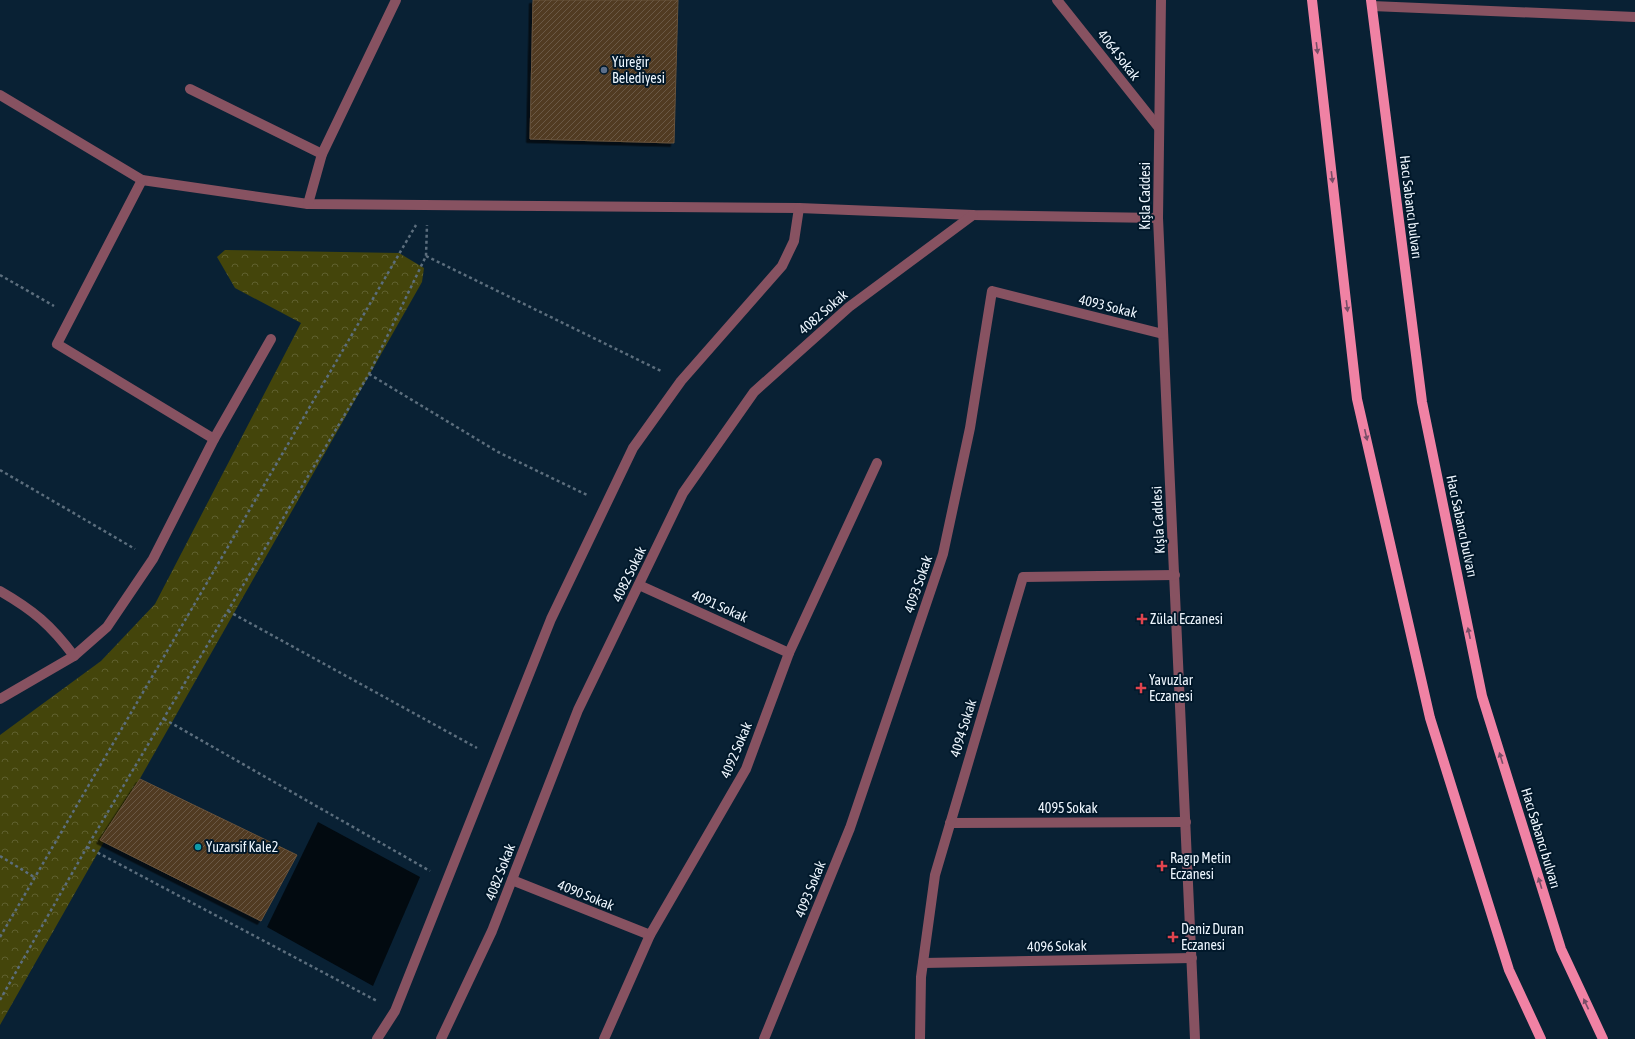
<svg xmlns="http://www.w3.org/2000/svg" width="1635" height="1039" viewBox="0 0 1635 1039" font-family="'Asap Condensed',sans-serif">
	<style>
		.forest { fill: url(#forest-crowns) }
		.water { fill: #020a10 }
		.building { fill: url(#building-hatch); stroke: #68523a; filter: url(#shadow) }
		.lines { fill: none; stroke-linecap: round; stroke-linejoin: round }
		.path { stroke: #5c6e7d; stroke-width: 2.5; stroke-dasharray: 3 3; stroke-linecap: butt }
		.minor { stroke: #875261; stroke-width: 10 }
		.major { stroke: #f082a4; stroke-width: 10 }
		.oneway { fill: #784d67 }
		.service-dot { fill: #5c6f8a; stroke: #01182a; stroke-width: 1.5 }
		.health-dot { fill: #e0444e; stroke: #01182a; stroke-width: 1.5 }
		.culture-dot { fill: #0f9aa8; stroke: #01182a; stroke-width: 1.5 }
		.labels { text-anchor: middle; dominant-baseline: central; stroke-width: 4; stroke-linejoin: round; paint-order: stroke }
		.street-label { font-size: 14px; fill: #ecf5fd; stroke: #01182a }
		.poi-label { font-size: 14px; fill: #ecf5fd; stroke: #01182a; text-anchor: start }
	</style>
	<defs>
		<pattern id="forest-crowns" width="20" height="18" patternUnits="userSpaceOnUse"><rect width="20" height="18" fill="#44450b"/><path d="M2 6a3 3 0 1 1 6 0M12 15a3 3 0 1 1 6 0" fill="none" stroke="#5f602f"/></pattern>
		<pattern id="building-hatch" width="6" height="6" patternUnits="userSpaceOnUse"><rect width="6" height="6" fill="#513b24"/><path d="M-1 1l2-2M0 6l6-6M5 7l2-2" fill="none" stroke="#6a5845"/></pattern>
		<filter id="shadow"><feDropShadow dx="-3.5" dy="3.5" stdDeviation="0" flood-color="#0009"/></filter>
	</defs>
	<rect width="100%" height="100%" fill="#092134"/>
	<polygon class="forest" points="225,250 399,253 424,268 422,282 0,1025 0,735 101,661 155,604 301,323 235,288 217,257"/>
	<polygon class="water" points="318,822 420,877 373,986 267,927"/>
	<g class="building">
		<polygon points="533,0 678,0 674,143 530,139"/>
		<polygon points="140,779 297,855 261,921 100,840"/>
	</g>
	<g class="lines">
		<g class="path">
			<polyline points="426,256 663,372"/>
			<polyline points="0,275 54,306"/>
			<polyline points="369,374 498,452 587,495"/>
			<polyline points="0,470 135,549"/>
			<polyline points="228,611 477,748"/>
			<polyline points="164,719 430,871"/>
			<polyline points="87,847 377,1001"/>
			<polyline points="0,856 34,877"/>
			<polyline points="0,937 416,225"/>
			<polyline points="0,1000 87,847 369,374 426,256 427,225"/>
		</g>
		<g class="minor">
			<polyline points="1057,0 1159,128"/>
			<polyline points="1161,0 1158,218 1195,1039"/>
			<polyline points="1372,6 1635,17"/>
			<polyline points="190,89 322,154"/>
			<polyline points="0,95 142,180 308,204 799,208 973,215 1158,218"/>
			<polyline points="142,180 57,344 214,439"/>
			<polyline points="308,204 322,154 396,0"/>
			<polyline points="639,585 789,653"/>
			<path d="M0,591c33,19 51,34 74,65"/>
			<polyline points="0,699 74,656 107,627 153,559 214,439 271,339"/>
			<polyline points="950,823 1186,822"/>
			<polyline points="512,880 650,935"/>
			<polyline points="923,963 1192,958"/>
			<polyline points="377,1039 395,1011 551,619 633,448 681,381 782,266 794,241 799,208"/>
			<polyline points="441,1039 492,931 578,710 683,493 754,392 849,307 973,215"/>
			<polyline points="604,1039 650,935 746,769 789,653 877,463"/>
			<polyline points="764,1039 850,828 943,554 970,428 992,291 1163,334"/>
			<polyline points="920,1039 921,977 935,875 1023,577 1175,575"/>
		</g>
		<g class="major">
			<polyline points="1312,0 1357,399 1430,718 1509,970 1541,1039"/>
			<polyline points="1371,0 1422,402 1482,696 1561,949 1603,1039"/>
		</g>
	</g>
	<defs><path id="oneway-solid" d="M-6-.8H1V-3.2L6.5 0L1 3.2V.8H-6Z"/></defs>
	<g class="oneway">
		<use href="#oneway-solid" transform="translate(1317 48) rotate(83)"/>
		<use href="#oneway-solid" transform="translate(1332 177) rotate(83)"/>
		<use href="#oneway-solid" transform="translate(1347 306) rotate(83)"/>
		<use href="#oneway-solid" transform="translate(1366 435) rotate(77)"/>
		<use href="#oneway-solid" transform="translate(1469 633) rotate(-102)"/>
		<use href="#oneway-solid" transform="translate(1501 758) rotate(-107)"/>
		<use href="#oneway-solid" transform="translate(1540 883) rotate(-107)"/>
		<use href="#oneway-solid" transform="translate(1586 1004) rotate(-115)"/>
	</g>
	<circle class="service-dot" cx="604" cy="70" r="4"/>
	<g class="health-dot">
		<path d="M1140 613h4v4h4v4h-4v4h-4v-4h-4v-4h4z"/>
		<path d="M1139 682h4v4h4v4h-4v4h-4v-4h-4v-4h4z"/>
		<path d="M1160 860h4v4h4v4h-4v4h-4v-4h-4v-4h4z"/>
		<path d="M1171 931h4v4h4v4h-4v4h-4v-4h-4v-4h4z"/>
	</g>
	<circle class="culture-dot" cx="198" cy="847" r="4"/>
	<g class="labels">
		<g class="street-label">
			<text transform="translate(1119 55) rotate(52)">4064 Sokak</text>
			<text transform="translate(1145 196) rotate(-90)">Kışla Caddesi</text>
			<text transform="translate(1411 207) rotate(83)">Hacı Sabancı bulvarı</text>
			<text transform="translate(1108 306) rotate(14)">4093 Sokak</text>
			<text transform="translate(823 312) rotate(-41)">4082 Sokak</text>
			<text transform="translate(1158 520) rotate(-93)">Kışla Caddesi</text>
			<text transform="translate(1462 526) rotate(78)">Hacı Sabancı bulvarı</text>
			<text transform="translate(629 574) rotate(-64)">4082 Sokak</text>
			<text transform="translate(918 584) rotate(-71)">4093 Sokak</text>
			<text transform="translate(720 606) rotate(24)">4091 Sokak</text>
			<text transform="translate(963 728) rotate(-73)">4094 Sokak</text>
			<text transform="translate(736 750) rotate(-67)">4092 Sokak</text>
			<text x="1068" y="808">4095 Sokak</text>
			<text transform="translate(1541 838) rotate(73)">Hacı Sabancı bulvarı</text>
			<text transform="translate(500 872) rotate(-69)">4082 Sokak</text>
			<text transform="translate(810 889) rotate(-68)">4093 Sokak</text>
			<text transform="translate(586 895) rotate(22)">4090 Sokak</text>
			<text transform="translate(1057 946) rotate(-1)">4096 Sokak</text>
		</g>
		<g class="poi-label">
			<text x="612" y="62">Yüreğir<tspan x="612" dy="16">Belediyesi</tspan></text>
			<text x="1150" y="619">Zülal Eczanesi</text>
			<text x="1149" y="680">Yavuzlar<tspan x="1149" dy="16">Eczanesi</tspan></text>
			<text x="206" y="847">Yuzarsif Kale2</text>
			<text x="1170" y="858">Ragıp Metin<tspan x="1170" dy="16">Eczanesi</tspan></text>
			<text x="1181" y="929">Deniz Duran<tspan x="1181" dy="16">Eczanesi</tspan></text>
		</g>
	</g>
</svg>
